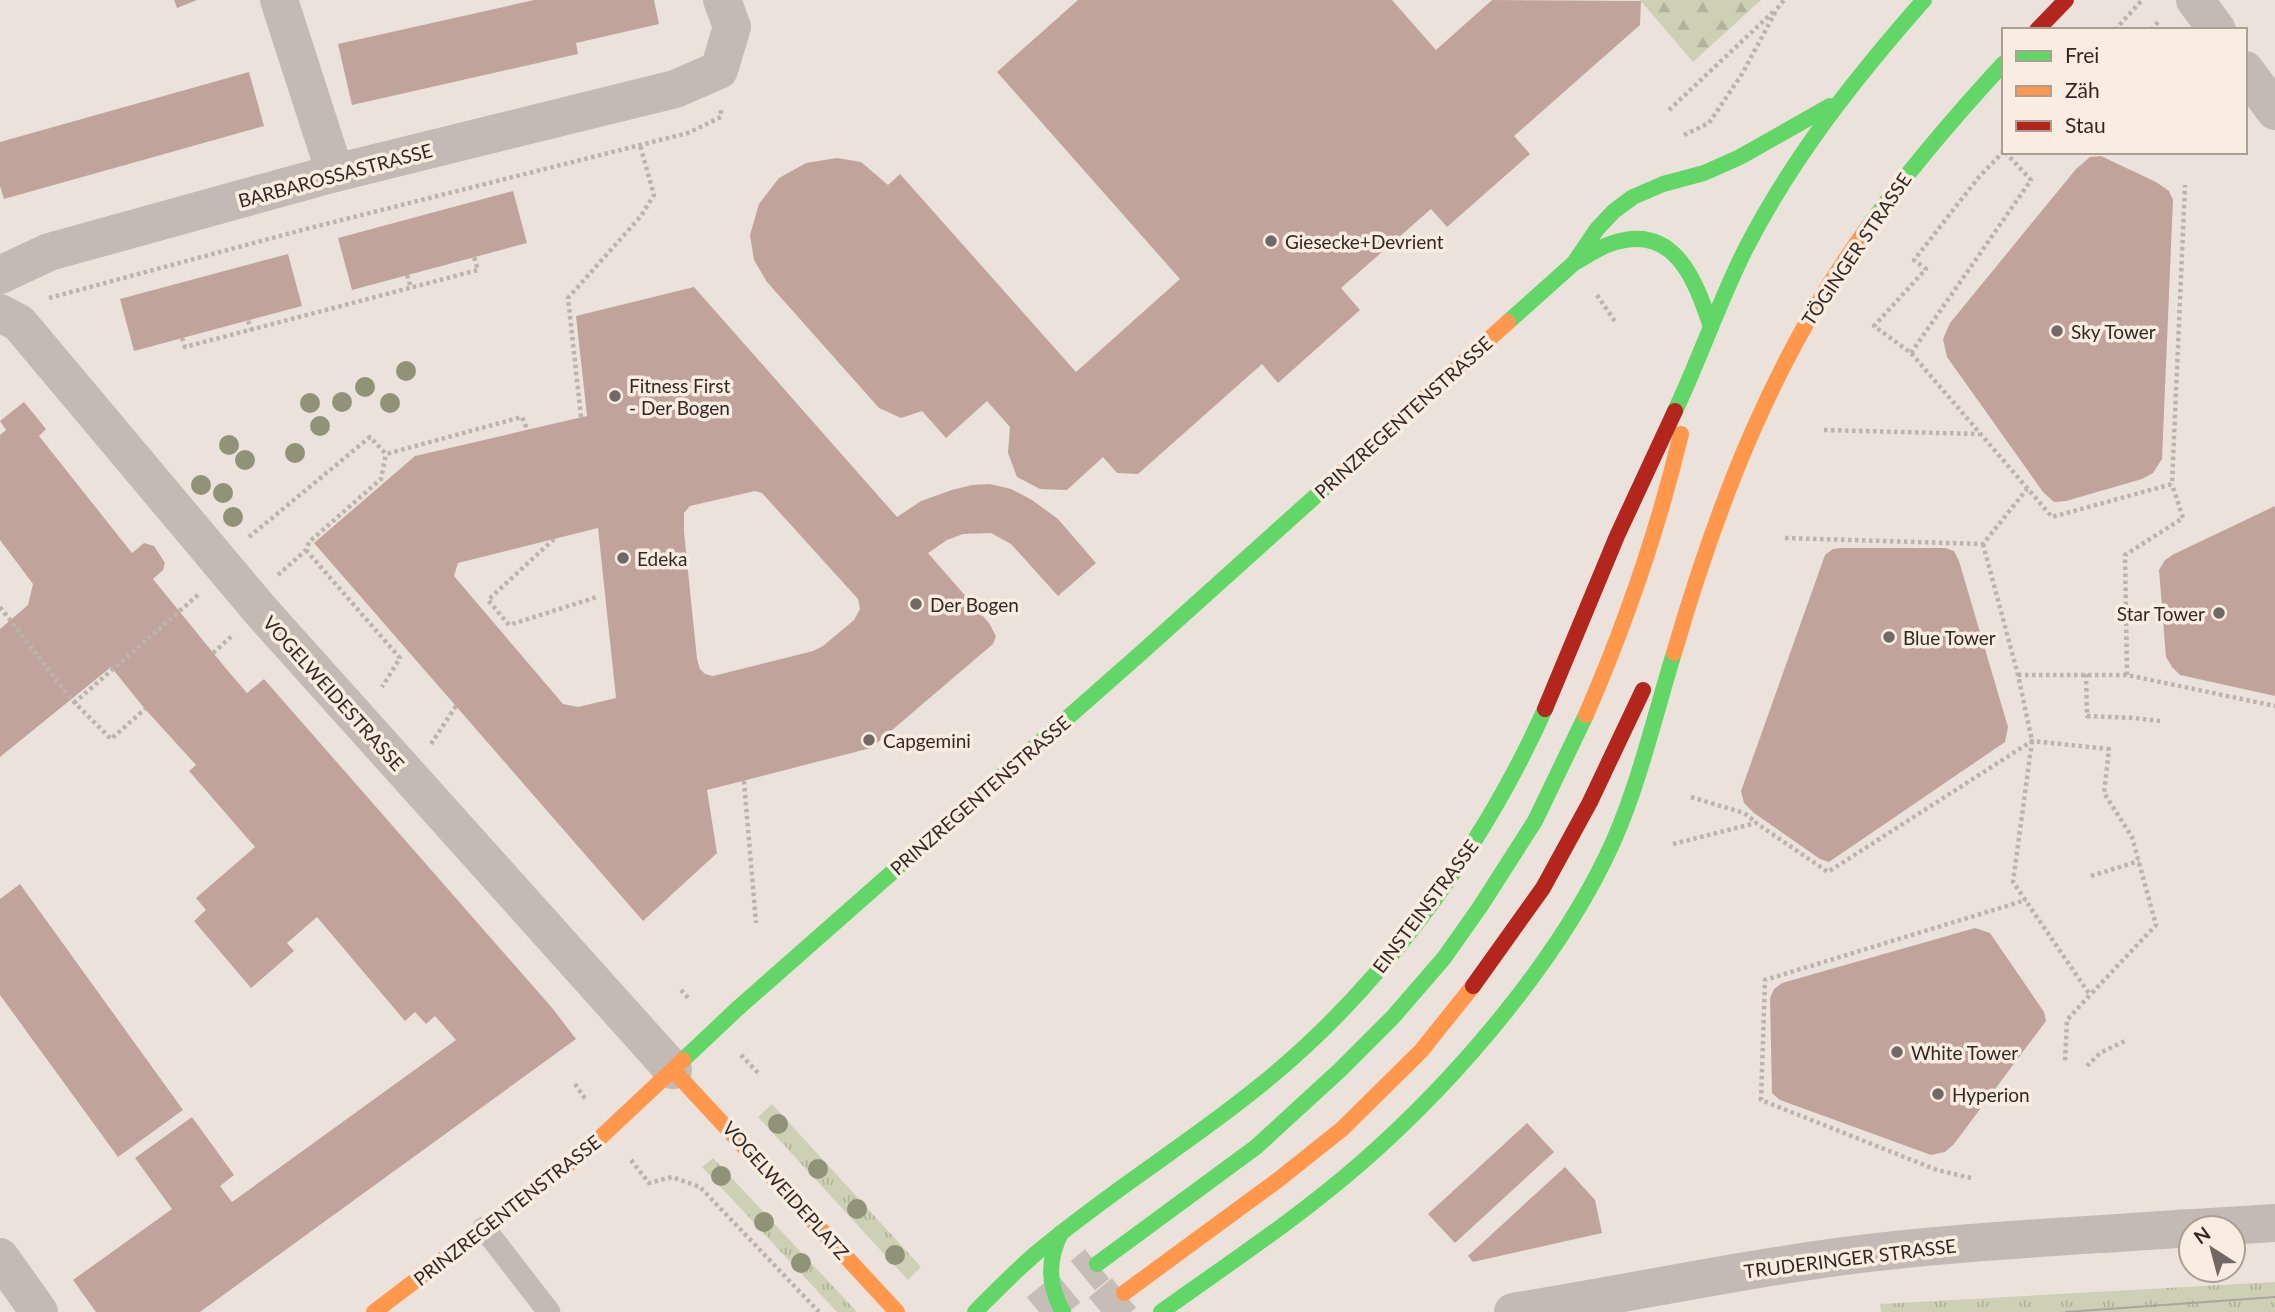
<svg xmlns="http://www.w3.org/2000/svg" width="2275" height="1312" viewBox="0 0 2275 1312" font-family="Lato,sans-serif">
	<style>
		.grass { fill: url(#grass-tufts) }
		.forest { fill: url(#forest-firs) }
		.building { fill: #c0a49c; fill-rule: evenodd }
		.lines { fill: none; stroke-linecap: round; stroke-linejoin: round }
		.highway-tunnel { stroke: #c6beb6; stroke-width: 38; stroke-dasharray: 38 19; stroke-linecap: butt }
		.path { stroke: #bcb3ad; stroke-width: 4.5; stroke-dasharray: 3.5 3.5; stroke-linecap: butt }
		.lane { stroke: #c3bab5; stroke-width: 23 }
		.street { stroke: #c3bab5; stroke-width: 38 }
		.fast { stroke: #63d668; stroke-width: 16 }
		.slow { stroke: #ff974d; stroke-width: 16 }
		.jam { stroke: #b3261e; stroke-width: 16 }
		.tram { stroke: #aba49f; stroke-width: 2 }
		.tree { fill: #909378 }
		.poi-dot { fill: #736964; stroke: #f9ece1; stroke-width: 2.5 }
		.labels { text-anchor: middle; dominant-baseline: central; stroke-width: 7; stroke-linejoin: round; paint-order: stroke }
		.street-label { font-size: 19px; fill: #332824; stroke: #f9ece1 }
		.poi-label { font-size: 19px; fill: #332824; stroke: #f9ece1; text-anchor: start }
	</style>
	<defs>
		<pattern id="grass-tufts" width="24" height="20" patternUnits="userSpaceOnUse" patternTransform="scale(1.75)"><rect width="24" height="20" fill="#cdd0b4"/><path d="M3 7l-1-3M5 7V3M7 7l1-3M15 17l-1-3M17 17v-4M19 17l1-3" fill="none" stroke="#b0b39b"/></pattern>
		<pattern id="forest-firs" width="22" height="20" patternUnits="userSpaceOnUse" patternTransform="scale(1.75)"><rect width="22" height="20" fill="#cdd0b4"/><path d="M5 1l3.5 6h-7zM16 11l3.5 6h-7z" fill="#b0b39b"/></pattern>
	</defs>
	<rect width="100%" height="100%" fill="#ebe3db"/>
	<g class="grass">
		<polygon points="772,1104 921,1267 908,1280 758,1117"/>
		<polygon points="713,1158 857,1312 837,1312 702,1167"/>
		<polygon points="2275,1282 2275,1312 1881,1312 1880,1304"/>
	</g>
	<polygon class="forest" points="1640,0 1761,0 1693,62"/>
	<g class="building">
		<polygon points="174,0 197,0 177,8"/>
		<polygon points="534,0 654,0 659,24 576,43 578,54 352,105 338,44"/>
		<polygon points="1078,0 1392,0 1436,50 1492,0 1641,1 1640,25 1514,136 1530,154 1447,227 1431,209 1341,288 1360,310 1278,383 1262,364 1138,474 1117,473 1103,457 1067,490 1040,489 1017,477 1008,453 1010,427 987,401 946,438 922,411 901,418 879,408 767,282 754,260 750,235 759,204 779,178 806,163 837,158 861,162 888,185 900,174 1076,372 1180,279 997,72"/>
		<polygon points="249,72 264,126 4,199 0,186 0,142"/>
		<polygon points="2101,156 2156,182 2169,191 2173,200 2162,459 2153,473 2142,479 2066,501 2054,502 2043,492 1947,357 1943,339 1950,323 2076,169 2090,157"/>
		<polygon points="513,191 527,243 352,290 338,238"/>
		<polygon points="288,254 302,306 134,351 120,299"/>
		<path d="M694,287l203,230 24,-16 31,-11 20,-5 18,-1 21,5 21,11 26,19 38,44 -38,33 -47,-52 -20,-11 -28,1 -16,6 -19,13 61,70 7,13 -3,8 -122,104 -164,42 10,63 -74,68 -329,-378 101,-87 172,-40 -11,-100zM755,491l7,2 96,106 2,10 -6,11 -31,26 -10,5 -100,25 -8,-2 -5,-5 -3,-10 -13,-127v-19l6,-7zM598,528l18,170 -38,9 -15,-3 -109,-128 4,-13z"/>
		<polygon points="24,402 46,429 39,436 132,553 144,543 154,546 165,563 163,570 153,579 228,671 247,693 264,679 553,1009 576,1039 200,1312 96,1312 73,1280 172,1209 135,1158 192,1117 234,1175 220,1186 232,1202 456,1040 435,1016 426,1024 415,1012 405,1021 317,917 287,943 294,951 251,988 194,921 206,910 196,898 255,847 189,771 196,765 145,709 111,667 0,757 0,629 28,605 33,584 0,540 0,435 6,430 0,421"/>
		<polygon points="2275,506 2275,696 2180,675 2172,667 2166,657 2159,570 2165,560 2174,554"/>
		<polygon points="1841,548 1945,548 1954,551 1959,561 2008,727 2005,742 1829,862 1820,859 1754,813 1744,803 1741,791 1825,555 1833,549"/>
		<polygon points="20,884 183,1110 118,1157 0,995 0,899"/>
		<polygon points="1975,928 1990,933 2044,1012 2046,1021 1954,1144 1945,1152 1931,1155 1780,1100 1772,1093 1770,998 1774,989 1782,983"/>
		<polygon points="1527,1123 1554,1152 1455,1243 1428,1214"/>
		<polygon points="1565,1167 1595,1200 1602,1233 1473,1262 1468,1256"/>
	</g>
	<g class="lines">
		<g class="highway-tunnel">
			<polyline points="1039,1312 1097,1264"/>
			<polyline points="1101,1312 1124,1293"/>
		</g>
		<g class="path">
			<polyline points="2115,30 2142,0"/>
			<polyline points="2151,30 2158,22"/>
			<polyline points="1669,110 1773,12"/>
			<polyline points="1684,135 1709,123 1742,74 1777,9 1784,0"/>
			<polyline points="2004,151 1979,177 1914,260 1926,269 1874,326 1911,353 2052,517 2172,484 2185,185"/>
			<polyline points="407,275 411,288"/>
			<polyline points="1597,295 1616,323"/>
			<polyline points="49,298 302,230 688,133 721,117 721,109"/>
			<polyline points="248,321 252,330"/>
			<polyline points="182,338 185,347 478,270 474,257"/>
			<polyline points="1911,353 2031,180 2005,152"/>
			<polyline points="581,417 568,298 641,216 654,195 640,145"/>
			<polyline points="1824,430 1979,434"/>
			<polyline points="249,537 370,437 386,454 522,417 527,429"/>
			<polyline points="1785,538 1983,544 2027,489"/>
			<polyline points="554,539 488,600 509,625 597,597"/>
			<polyline points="1983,544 2018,675 2032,741 2013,882 2090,995 2067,1020 2065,1061"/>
			<polyline points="306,550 400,658 382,687"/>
			<polyline points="278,575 306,550 309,542 381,479 386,454"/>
			<polyline points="0,607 71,699 111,739 145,709"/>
			<polyline points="213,653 233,635"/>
			<polyline points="2086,674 2087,716 2134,718 2160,721"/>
			<polyline points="2018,675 2127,675 2275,706"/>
			<polyline points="2127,675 2125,555 2183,518 2172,484"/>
			<polyline points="74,703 198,595"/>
			<polyline points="431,744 456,706"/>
			<polyline points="744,781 756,923"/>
			<polyline points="1691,797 1744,813 1756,822"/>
			<polyline points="1673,844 1756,823 1828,872 2032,741 2109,749 2104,793 2132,837 2156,925 2090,995"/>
			<polyline points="2091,876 2139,861"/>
			<polyline points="681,990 690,1000"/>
			<polyline points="741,1055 760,1075"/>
			<polyline points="2087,1066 2100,1053 2127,1040"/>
			<polyline points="575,1084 586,1100"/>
			<polyline points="631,1160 649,1183 672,1177 700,1187 819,1312"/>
			<polyline points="1971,1178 1937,1170 1761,1100 1765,980 2026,900"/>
		</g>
		<polyline class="lane" points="484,1228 549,1312"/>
		<g class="street">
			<polyline points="279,0 335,173"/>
			<polyline points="2195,0 2217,30"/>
			<polyline points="2245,70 2275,111"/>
			<polyline points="0,275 49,252 335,173 675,89 719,70 732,27 722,0"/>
			<polyline points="0,313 19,323 261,611 673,1070"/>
			<polyline points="2194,1228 2275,1223"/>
			<polyline points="0,1257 39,1312"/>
			<path d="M1513,1312c131,-21 260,-50 392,-63 95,-10 191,-14 286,-21"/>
		</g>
		<g class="fast">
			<path d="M1869,226c41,-58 87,-111 135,-163"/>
			<path d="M1576,262c11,-6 22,-14 34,-18 63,-23 85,34 101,83"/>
			<polyline points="1574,263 1597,229 1614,211 1633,197 1663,184 1704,173 1740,157 1830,106"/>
			<polyline points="1508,322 1574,263"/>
			<path d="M1675,411c25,-53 44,-109 70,-161 47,-92 111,-173 179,-250"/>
			<polyline points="683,1060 737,1009 1141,653 1329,484"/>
			<path d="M1061,1233c-14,28 -13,52 2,79"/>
			<polyline points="1097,1264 1256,1147 1340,1070 1393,1017 1444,958 1480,907 1535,821 1586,715"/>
			<path d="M975,1312c21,-21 42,-43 65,-62 68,-57 143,-103 212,-158 124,-97 229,-240 293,-383"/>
			<path d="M1161,1312c67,-48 137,-94 200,-149 96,-84 201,-206 253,-323 26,-60 41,-125 60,-187"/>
		</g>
		<g class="slow">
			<polyline points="1329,484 1508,322"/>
			<path d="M1674,653c44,-151 101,-299 195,-427"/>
			<path d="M1586,715c39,-90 72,-185 95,-281"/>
			<polyline points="673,1070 897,1312"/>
			<polyline points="1124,1293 1278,1180 1342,1129 1421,1051 1473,986"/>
			<polyline points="374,1312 587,1150 683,1060"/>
		</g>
		<g class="jam">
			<polyline points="2037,30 2066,0"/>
			<polyline points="1545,709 1617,536 1675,411"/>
			<polyline points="1473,986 1543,888 1590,802 1643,690"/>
		</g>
		<polyline class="tram" points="2066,1312 2275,1297"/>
	</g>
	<g class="tree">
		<circle cx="406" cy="371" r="10"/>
		<circle cx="365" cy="387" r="10"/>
		<circle cx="342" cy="402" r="10"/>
		<circle cx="310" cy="403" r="10"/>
		<circle cx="390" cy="403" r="10"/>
		<circle cx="320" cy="426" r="10"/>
		<circle cx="229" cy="445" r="10"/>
		<circle cx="295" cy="453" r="10"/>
		<circle cx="245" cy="460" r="10"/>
		<circle cx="201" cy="485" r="10"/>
		<circle cx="223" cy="493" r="10"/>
		<circle cx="233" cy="517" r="10"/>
		<circle cx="778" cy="1124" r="10"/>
		<circle cx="818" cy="1169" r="10"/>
		<circle cx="721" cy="1176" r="10"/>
		<circle cx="857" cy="1209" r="10"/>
		<circle cx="764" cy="1222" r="10"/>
		<circle cx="895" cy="1255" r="10"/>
		<circle cx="801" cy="1263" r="10"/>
	</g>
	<g class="poi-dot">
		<circle cx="1271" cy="241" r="7"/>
		<circle cx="2057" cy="331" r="7"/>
		<circle cx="615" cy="396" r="7"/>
		<circle cx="623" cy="558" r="7"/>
		<circle cx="916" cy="604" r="7"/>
		<circle cx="2219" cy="613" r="7"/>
		<circle cx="1889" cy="637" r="7"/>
		<circle cx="869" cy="740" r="7"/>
		<circle cx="1897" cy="1052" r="7"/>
		<circle cx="1938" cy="1094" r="7"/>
	</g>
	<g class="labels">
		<g class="street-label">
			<text transform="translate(335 175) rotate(-15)">BARBAROSSASTRASSE</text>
			<text transform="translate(1856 249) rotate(-56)">TÖGINGER STRASSE</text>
			<text transform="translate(1403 417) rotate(-42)">PRINZREGENTENSTRASSE</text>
			<text transform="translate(334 693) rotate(48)">VOGELWEIDESTRASSE</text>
			<text transform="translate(980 795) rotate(-41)">PRINZREGENTENSTRASSE</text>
			<text transform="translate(1425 906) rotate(-53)">EINSTEINSTRASSE</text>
			<text transform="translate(786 1190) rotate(48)">VOGELWEIDEPLATZ</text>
			<text transform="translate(507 1210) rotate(-38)">PRINZREGENTENSTRASSE</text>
			<text transform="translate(1850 1258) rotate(-7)">TRUDERINGER STRASSE</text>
		</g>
		<g class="poi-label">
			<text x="1285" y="241">Giesecke+Devrient</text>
			<text x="2071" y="331">Sky Tower</text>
			<text x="629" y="385">Fitness First<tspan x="629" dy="22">- Der Bogen</tspan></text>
			<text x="637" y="558">Edeka</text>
			<text x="930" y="604">Der Bogen</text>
			<text x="2205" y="613" text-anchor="end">Star Tower</text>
			<text x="1903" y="637">Blue Tower</text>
			<text x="883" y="740">Capgemini</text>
			<text x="1911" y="1052">White Tower</text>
			<text x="1952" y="1094">Hyperion</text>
		</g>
	</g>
	<rect x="2002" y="28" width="245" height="126" fill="#f9ece1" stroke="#aa9e95" stroke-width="2"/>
	<rect x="2016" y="51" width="35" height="10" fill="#63d668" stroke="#aa9e95" stroke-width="2"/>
	<text x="2065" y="63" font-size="21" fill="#332824">Frei</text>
	<rect x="2016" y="86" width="35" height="10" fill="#ff974d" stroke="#aa9e95" stroke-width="2"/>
	<text x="2065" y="98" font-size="21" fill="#332824">Zäh</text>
	<rect x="2016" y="121" width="35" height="10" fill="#b3261e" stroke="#aa9e95" stroke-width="2"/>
	<text x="2065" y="133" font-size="21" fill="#332824">Stau</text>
	<g transform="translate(2212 1249) rotate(324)"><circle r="33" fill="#f9ece1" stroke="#aa9e95" stroke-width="2"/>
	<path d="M0-5L12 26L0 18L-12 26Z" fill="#736964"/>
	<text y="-10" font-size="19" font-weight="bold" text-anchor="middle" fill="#332824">N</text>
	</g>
</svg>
